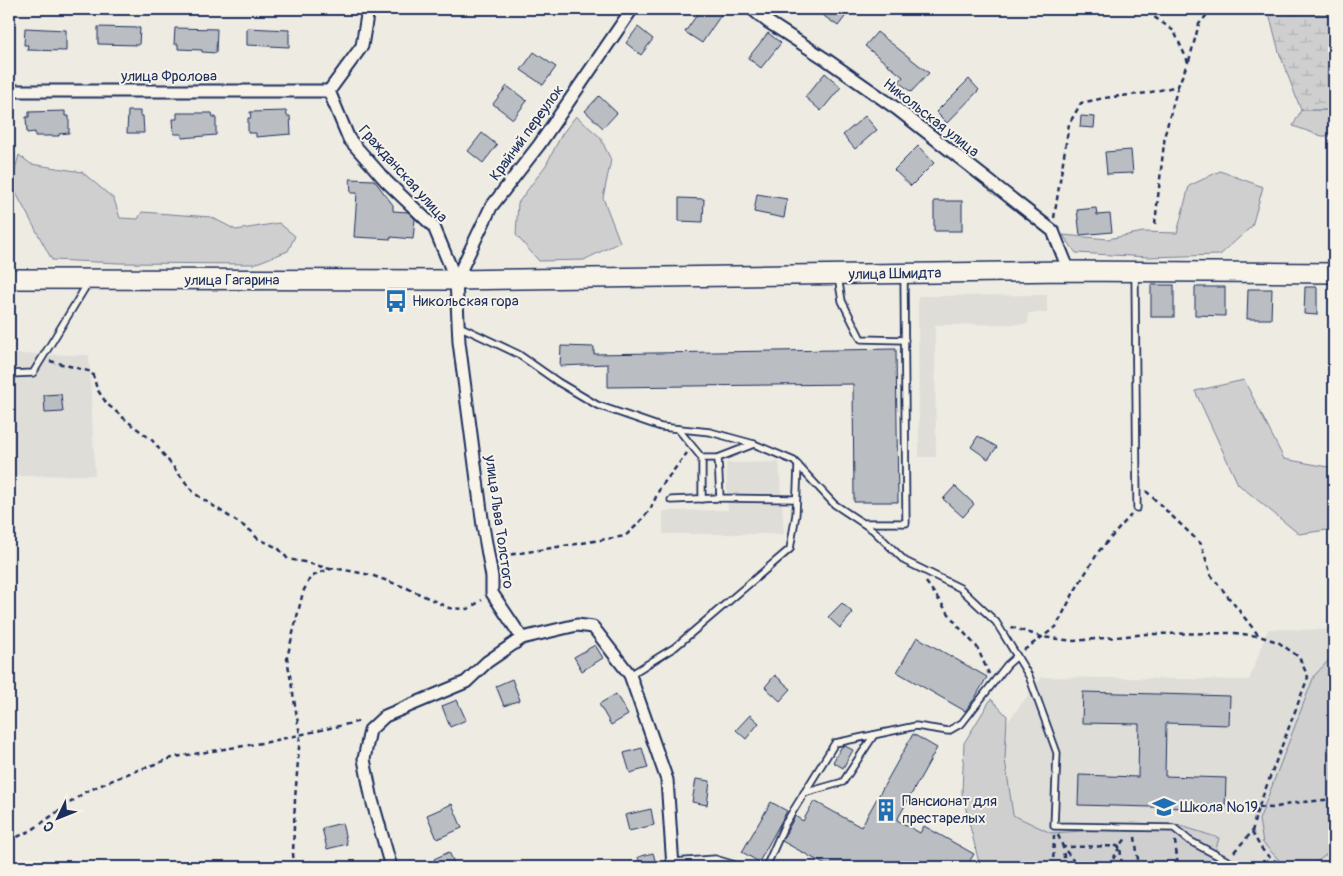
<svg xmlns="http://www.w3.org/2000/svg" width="1343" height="876" viewBox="0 0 1343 876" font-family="Pangolin,sans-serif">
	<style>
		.built { fill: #deddd8 }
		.grass { fill: #cfcfcf; stroke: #757f96 }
		.wetland { fill: url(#wetland-marsh); stroke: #757f96 }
		.building { fill: #babdc2; stroke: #1b2f5e }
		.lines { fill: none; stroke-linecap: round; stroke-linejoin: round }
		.lane-casing { stroke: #1b2f5e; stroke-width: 9 }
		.street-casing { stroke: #1b2f5e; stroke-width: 15 }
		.primary-casing { stroke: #1b2f5e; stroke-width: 22 }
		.path { stroke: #1b2f5e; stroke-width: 2.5; stroke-dasharray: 5 4; stroke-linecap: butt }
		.lane { stroke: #f7f3e8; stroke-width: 5.5 }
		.street { stroke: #f7f3e8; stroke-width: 11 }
		.primary { stroke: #f7f3e8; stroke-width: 19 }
		.labels { text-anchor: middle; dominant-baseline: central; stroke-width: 4; stroke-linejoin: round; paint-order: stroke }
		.street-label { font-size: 15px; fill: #1b2f5e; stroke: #f7f3e8 }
		.poi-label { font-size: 15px; fill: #1b2f5e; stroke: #f7f3e8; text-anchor: start }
	</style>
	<defs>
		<pattern id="wetland-marsh" width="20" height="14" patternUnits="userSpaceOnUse" patternTransform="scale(1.25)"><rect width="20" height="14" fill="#cfcfcf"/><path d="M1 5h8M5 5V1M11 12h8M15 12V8" fill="none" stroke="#b1b2b4"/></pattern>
	</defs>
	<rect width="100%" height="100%" fill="#eeebe2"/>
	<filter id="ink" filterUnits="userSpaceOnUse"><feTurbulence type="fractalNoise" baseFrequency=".02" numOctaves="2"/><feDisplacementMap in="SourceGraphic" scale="10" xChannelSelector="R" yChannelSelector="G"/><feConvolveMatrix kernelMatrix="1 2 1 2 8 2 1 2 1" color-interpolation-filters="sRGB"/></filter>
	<g filter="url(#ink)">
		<g class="built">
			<polygon points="1047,295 1047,313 1028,313 1028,324 935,325 936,457 919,457 918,296"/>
			<polygon points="9,354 89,355 95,475 9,476"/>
			<polygon points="779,462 784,534 663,534 663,511 728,510 726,463"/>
			<polygon points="1268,629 1334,630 1334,867 998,867 989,746 1042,677 1249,680"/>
		</g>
		<g class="grass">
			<polygon points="1301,110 1334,110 1334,136 1322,136 1293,126"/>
			<polygon points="576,116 600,137 611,160 603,198 620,242 584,260 539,261 516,235 518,203 546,165 562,134"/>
			<polygon points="19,155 31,164 82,172 114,199 120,218 138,219 142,212 211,217 236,230 279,223 295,236 288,251 254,264 119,263 52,260 11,184"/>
			<polygon points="1220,171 1263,187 1252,226 1220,255 1148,257 1076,253 1063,235 1108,239 1143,232 1177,233 1189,186"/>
			<polygon points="1244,380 1284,459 1334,468 1334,529 1299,534 1238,484 1195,391"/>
			<polygon points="1334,659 1334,848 1317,862 1297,866 1280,861 1263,843 1259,820 1314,676 1328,661"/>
			<polygon points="991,699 1007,716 1005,759 1013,815 1051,833 1178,825 1219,838 1211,867 980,867 962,793 964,743"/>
		</g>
		<polygon class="wetland" points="1268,9 1334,9 1334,110 1301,110 1279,52"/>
		<g class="building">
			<polygon points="701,9 725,9 702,43 685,32"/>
			<polygon points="814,9 851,9 838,26"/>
			<polygon points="98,27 140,28 139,45 98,44"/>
			<polygon points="638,27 653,39 641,55 626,43"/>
			<polygon points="25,28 66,30 66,51 27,50 28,45 24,45"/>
			<polygon points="175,28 217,29 216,53 202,52 202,50 178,49 178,44 174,44"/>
			<polygon points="247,28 289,30 289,47 247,45"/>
			<polygon points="877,32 929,73 911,92 899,82 903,77 865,46"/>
			<polygon points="768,33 781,43 761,68 748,58"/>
			<polygon points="534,52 556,67 543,85 521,70"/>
			<polygon points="825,73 841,87 821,111 805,97"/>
			<polygon points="969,79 979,90 947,123 936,112"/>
			<polygon points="507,86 527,101 513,119 493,104"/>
			<polygon points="599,96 617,113 603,128 585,111"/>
			<polygon points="65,111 65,116 69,116 69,133 59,134 59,136 35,136 35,132 27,133 26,117 29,117 29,112"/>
			<polygon points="128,111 140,111 140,116 143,116 144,133 127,133"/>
			<polygon points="286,111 287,116 290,116 291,134 256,137 256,133 248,133 248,118 251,118 250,112"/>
			<polygon points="177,113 212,113 213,117 216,117 216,135 182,138 182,134 174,134 173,119 177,119"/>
			<polygon points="865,116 877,130 855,149 843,135"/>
			<polygon points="1081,116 1095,117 1094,128 1080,127"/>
			<polygon points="482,133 497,145 483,163 468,151"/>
			<polygon points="918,146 934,163 911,186 894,170"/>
			<polygon points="1131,150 1133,173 1107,174 1105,152"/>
			<polygon points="350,179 374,180 393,205 393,211 408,212 415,219 413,239 391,237 391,239 354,237 357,193 351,193"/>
			<polygon points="757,194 787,199 784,218 754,212"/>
			<polygon points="679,198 704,199 703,222 679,221"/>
			<rect x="934" y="201" width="28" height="30"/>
			<polygon points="1096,208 1097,215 1110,214 1112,232 1080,235 1077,210"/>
			<rect x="1151" y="285" width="23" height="32"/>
			<polygon points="1195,287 1225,287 1225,316 1195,315"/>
			<polygon points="1305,287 1317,287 1317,315 1304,314"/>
			<polygon points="1248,289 1272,289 1271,319 1247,319"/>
			<polygon points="561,346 594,347 594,354 896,349 898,502 854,502 853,384 608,387 608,364 560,366"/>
			<polygon points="61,394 63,412 45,413 44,395"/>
			<polygon points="978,436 997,447 988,459 971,447"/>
			<polygon points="955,486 974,504 963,517 943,499"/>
			<polygon points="842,603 853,613 840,628 828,617"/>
			<polygon points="917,637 987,677 975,698 965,711 897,672"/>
			<polygon points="595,645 603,658 582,671 574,657"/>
			<polygon points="775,675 791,689 780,701 765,687"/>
			<polygon points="512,679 520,700 504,706 496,686"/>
			<polygon points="1083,692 1230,696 1229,725 1166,723 1165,776 1226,778 1225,809 1078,805 1079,775 1138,777 1139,724 1082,723"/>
			<polygon points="616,694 628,715 611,725 599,704"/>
			<polygon points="457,700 466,720 450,727 442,706"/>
			<polygon points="750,715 759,723 746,739 736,730"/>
			<polygon points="913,734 937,748 897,820 920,833 924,826 974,854 966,867 829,867 782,841 795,816 803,821 814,801 861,827"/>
			<polygon points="842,746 845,746 853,750 843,768 833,762"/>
			<polygon points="642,748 648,768 630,773 624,753"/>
			<polygon points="696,779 710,781 707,805 692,802"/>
			<polygon points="771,802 787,811 759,862 742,852"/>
			<polygon points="452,804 462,828 437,839 427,815"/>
			<polygon points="651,809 654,825 629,831 625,815"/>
			<polygon points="342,823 347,844 327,849 322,828"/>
			<polygon points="449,852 456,867 438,867 434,859"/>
			<polygon points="653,853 657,867 641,867 638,857"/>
		</g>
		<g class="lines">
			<defs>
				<g id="lane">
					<polyline points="1135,274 1137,508"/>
					<polyline points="838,277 842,301 861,339 905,340"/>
					<polyline points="459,326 518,354 558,382 597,405 661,427 710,432 754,444 794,461 834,504 873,530 905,561 960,588 996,622 1029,676 1057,753 1054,826 1174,828 1190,841 1239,867"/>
					<polyline points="9,374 33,373 88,283"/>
					<polyline points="678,429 702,458"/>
					<polyline points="754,444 718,458 720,498 796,499"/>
					<polyline points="702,499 702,458 718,458"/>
					<polyline points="671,500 720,498"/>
					<polyline points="863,523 906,523 904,276"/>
					<polyline points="630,675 675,647 790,549 796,514 798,465"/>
					<polyline points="804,793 843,782 874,735"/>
					<polyline points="673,862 715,859 742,867"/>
					<polyline points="766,867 785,824 835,743 916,726 948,731 962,723 1007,665 1017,656"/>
				</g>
				<g id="street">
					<polyline points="368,9 362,46 329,91 349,139 386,181 434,227 456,280 459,342 483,526 492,577 492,593 522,638 577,625 593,627 630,675 667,780 673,867"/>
					<polyline points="752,9 768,22 827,60 897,109 1053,231 1069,271"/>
					<polyline points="9,91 329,91"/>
					<polyline points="456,280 491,207 539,145 632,9"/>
					<polyline points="391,867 372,800 364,759 370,730 385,716 466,682 487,662 522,638"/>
				</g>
				<polyline id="primary" points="9,279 456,280 1069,271 1334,273"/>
			</defs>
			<use href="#lane" class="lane-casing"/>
			<use href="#street" class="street-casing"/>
			<use href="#primary" class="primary-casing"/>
			<g class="path">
				<polyline points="1189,61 1199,24 1212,9"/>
				<polyline points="1054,218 1069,124 1081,103 1104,98 1147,93 1178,86 1188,62 1174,31 1143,9"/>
				<polyline points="1155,224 1165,134 1178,86"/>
				<polyline points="50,361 92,372 97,389 107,404 132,425 152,440 194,493 251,531 257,538 278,548 288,559 304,562 330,569"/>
				<polyline points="1146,491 1201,544 1211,575 1259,636 1278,642 1299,657 1308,677 1256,814 1252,832 1233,853"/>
				<polyline points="502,556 625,536 636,526 650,510 660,488 687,453"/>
				<polyline points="926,582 957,625 977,647 989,674"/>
				<polyline points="1011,627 1042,637 1074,641 1147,634 1235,633 1258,636"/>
				<polyline points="1024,650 1056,627 1074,592 1099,551 1131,515"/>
				<polyline points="1259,807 1273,808 1294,803 1334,799"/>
				<path d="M1252,832c12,22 15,28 40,35"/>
				<polyline points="1058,835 1063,847 1078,867"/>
				<polyline points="1135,837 1139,867"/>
				<polyline points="9,841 32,830 85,792 127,774 175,757 268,742 361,721"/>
				<polyline points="1175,841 1178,867"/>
				<polyline points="294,867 293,853 295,799 300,735 287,658 303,592 310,578 318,573 334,568 371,575 407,588 449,608 468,609 482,600"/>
				<polyline points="1053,867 1054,835"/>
				<polyline points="1065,867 1063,847 1120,846 1122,867"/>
				<polyline points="1109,867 1120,846 1127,837"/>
			</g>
			<use href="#lane" class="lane"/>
			<use href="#street" class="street"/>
			<use href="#primary" class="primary"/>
		</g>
	</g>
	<defs>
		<symbol id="bus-bare" viewBox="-9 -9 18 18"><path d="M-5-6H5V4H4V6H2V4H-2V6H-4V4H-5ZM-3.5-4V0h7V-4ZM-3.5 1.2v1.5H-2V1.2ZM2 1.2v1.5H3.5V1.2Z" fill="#1f6fb2" stroke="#f7f3e8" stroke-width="2.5" paint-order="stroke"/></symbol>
		<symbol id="school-bare" viewBox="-9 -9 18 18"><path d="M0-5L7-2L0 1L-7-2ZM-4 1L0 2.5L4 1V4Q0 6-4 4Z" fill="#1f6fb2" stroke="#f7f3e8" stroke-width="2.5" paint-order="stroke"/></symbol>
		<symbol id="building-bare" viewBox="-9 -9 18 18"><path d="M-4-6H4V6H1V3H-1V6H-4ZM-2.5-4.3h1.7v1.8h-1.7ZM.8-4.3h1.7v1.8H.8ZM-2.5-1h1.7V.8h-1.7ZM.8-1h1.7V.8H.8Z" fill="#1f6fb2" stroke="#f7f3e8" stroke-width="2.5" paint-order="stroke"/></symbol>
	</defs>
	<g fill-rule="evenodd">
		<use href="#bus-bare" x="380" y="285" width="32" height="32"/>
		<use href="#school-bare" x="1148" y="791" width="32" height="32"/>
		<use href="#building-bare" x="870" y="794" width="32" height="32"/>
	</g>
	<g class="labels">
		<g class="street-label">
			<text x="169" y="76">улица Фролова</text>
			<text transform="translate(931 118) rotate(38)">Никольская улица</text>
			<text transform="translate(527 133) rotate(-54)">Крайний переулок</text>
			<text transform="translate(403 174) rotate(48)">Гражданская улица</text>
			<text transform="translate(895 274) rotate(-1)">улица Шмидта</text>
			<text x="232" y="280">улица Гагарина</text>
			<text transform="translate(499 522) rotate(82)">улица Льва Толстого</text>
		</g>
		<g class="poi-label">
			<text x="412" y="301">Никольская гора</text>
			<text x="902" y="801">Пансионат для<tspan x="902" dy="17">престарелых</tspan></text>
			<text x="1180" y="807">Школа №19</text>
		</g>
	</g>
	<rect width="1343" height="876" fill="none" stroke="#f7f3e8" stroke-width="30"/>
	<rect x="15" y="15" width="1313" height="846" fill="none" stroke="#1b2f5e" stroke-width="2" filter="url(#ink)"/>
	<g transform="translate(58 818) rotate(227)" stroke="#f7f3e8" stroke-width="4" paint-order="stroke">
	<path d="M0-4L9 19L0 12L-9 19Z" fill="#1b2f5e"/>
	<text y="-8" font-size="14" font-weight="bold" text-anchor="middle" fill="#1b2f5e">С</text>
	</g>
</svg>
